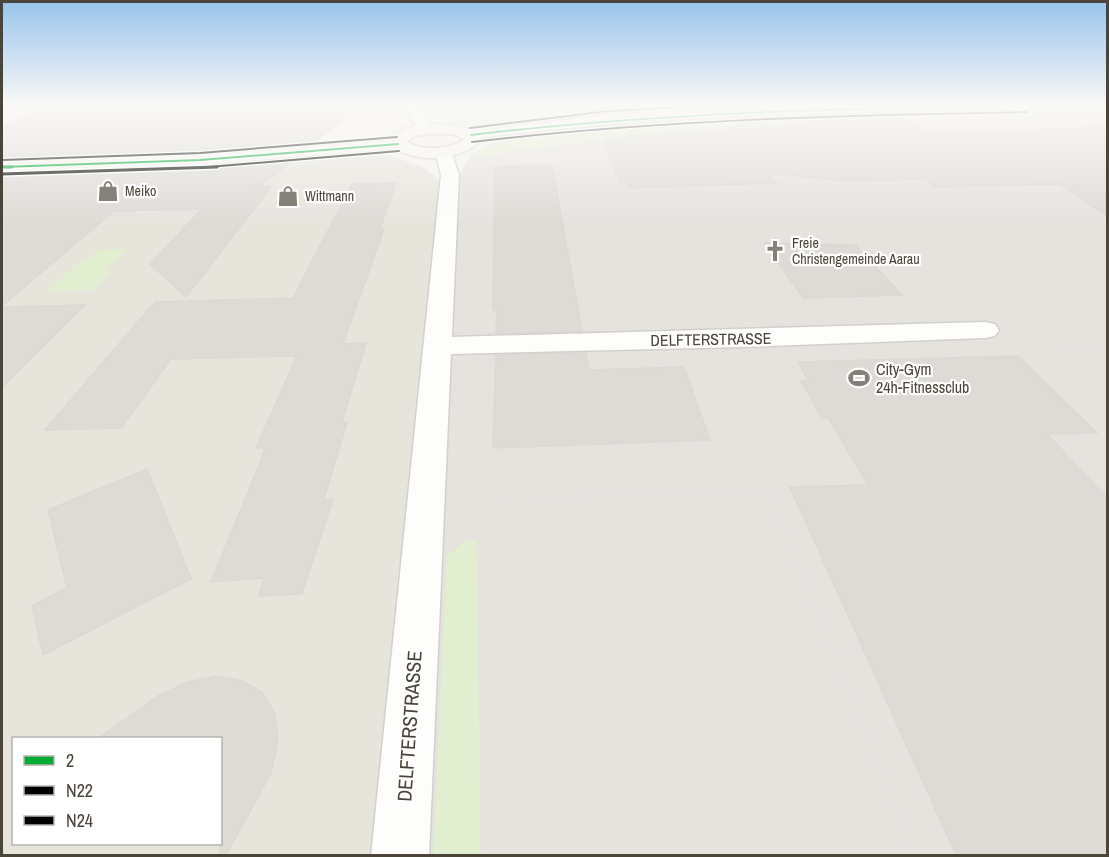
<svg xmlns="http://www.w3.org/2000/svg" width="1109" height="857" viewBox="0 0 1109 857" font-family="'Archivo Narrow',sans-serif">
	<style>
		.residential { fill: #e7e4dc; fill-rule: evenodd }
		.industrial { fill: #e6e2de }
		.green { fill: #e1eecf }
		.parking { fill: #e6e3df }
		.building { fill: #dedbd6; stroke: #dcd9d4; stroke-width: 1.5 }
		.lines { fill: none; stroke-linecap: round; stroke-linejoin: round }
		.street-casing { stroke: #d2d0cb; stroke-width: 3 }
		.secondary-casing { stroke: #d3cfc5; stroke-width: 3 }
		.street { fill: #fdfdfc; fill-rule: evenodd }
		.secondary { fill: #f7f6f1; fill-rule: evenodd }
		.bus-1-far1-casing { stroke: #fff; stroke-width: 4.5 }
		.bus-1-casing { stroke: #fff; stroke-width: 6 }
		.bus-2-far1-casing { stroke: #fff; stroke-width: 4.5 }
		.bus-2-casing { stroke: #fff; stroke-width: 6 }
		.bus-3-casing { stroke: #fff; stroke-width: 4.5 }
		.bus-1-far1 { stroke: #0a3; stroke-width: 2 }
		.bus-1 { stroke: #0a3; stroke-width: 3 }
		.bus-2-far1 { stroke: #000; stroke-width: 2 }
		.bus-2 { stroke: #000; stroke-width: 3 }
		.bus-3 { stroke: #000; stroke-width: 2 }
		.labels { text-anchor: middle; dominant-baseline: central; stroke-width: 4.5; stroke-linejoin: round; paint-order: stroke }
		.far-poi-label { font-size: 14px; fill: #4b4439; stroke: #fff; text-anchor: start }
		.street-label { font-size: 16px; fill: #4b4439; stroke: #fff }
		.poi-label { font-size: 16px; fill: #4b4439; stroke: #fff; text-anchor: start }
		.near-street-label { font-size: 20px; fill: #4b4439; stroke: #fff }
	</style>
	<rect width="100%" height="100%" fill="#f4f2ee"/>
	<path class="residential" d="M365,156h26l34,12 24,22 -49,665h-398v-635l54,-39zM14,738h206v106h-206z"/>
	<polygon class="industrial" points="874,108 1107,108 1107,855 400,856 449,190 472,154 492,143 627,121"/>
	<g class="green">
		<polygon points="428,105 730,105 731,106 573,116 478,127 445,122"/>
		<path d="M772,116l9,7 -61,2 -210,26 -27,8 -7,-2 -1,-3c18,-13 44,-14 65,-17 77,-13 155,-19 232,-21z"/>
		<polygon points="128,249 105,271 111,272 93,290 47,291 79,262 85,262 98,250"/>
		<polygon points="477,539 481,855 433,856 447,556 464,541"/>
	</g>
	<g class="parking">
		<polygon points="375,204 373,212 73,220 85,211"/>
		<polygon points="1107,345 1107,398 1052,348"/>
		<polygon points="771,491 916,855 481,855 476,499"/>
	</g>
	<g class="building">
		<polygon points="53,105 361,105 312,144 200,153 2,160 2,125"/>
		<polygon points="905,119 930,134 1107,127 1107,216 1059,184 933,187 924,179 849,181 768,173 777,183 629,188 627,182 620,182 604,140 617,140 616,138 628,137 627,136 666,134 664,132 732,131 727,126 798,126 793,122"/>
		<polygon points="293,160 260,186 272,186 186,297 150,264 202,209 114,211 2,306 2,174 200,167"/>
		<polygon points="552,165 582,331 496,334 497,310 493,310 495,167"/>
		<polygon points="396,183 380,229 384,229 343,344 366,343 342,422 347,422 324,499 333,499 302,594 259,596 264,578 211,582 261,460 265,448 256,448 297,356 171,359 121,428 45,430 155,302 293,298 352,184"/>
		<polygon points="765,243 855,245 902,295 803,298"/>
		<polygon points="85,305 2,387 2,307"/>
		<polygon points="586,353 589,370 684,367 710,440 493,448 496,355"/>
		<polygon points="1018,356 1097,433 1047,434 1107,498 1107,855 956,855 790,487 868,485 828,417 822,418 801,381 809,381 798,362"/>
		<polygon points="147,469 191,579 43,655 32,606 67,588 48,510"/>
		<polygon points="217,676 243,681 263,693 275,714 278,741 271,773 226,855 220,855 220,738 99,738 158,696 188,682"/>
	</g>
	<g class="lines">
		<defs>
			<g id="street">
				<polygon points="401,105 415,105 434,129 431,132 421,132"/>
				<polygon points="443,146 451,151 459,175 452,337 985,322 995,324 999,330 995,336 985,338 741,347 451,354 429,856 371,856 439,194 441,175 435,151"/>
			</g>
			<path id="secondary" d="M809,105h225l-7,4c-183,3 -365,5 -547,29l-1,5c-23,18 -59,20 -84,6l-195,16 -198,7v-10l198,-7 191,-15c13,-22 61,-17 81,-10l138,-15zM426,134h26l13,5c-16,11 -41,12 -58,3l8,-6z"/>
		</defs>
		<use href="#street" class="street-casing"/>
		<use href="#secondary" class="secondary-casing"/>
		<use href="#street" class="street"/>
		<use href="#secondary" class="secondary"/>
		<defs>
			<g id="bus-1-far1">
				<path d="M471,135c185,-22 370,-27 556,-30"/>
				<polyline points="2,167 200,160 398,144"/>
			</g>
			<polyline id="bus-1" points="2,167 12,167"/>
			<g id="bus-2-far1">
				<path d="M472,142c185,-22 369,-27 555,-30"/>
				<polyline points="196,168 399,151"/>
			</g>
			<polyline id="bus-2" points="2,174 217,167"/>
			<g id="bus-3">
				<polyline points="470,128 609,111 719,105"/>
				<polyline points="2,160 200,153 397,137"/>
			</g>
		</defs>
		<use href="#bus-1-far1" class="bus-1-far1-casing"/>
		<use href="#bus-1" class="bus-1-casing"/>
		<use href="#bus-2-far1" class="bus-2-far1-casing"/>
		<use href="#bus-2" class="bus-2-casing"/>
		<use href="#bus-3" class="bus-3-casing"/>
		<use href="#bus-1-far1" class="bus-1-far1"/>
		<use href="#bus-1" class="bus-1"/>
		<use href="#bus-2-far1" class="bus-2-far1"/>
		<use href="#bus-2" class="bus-2"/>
		<use href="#bus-3" class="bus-3"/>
	</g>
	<linearGradient id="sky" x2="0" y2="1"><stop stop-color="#98c4ec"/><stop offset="0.47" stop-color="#faf9f7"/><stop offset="1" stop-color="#faf9f7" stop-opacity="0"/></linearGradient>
	<rect width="1109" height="225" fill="url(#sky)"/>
	<defs>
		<symbol id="shop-bare" viewBox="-9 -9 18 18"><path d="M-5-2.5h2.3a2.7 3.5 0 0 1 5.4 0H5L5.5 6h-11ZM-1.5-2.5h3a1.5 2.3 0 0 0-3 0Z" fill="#868178" stroke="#fff" stroke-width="2.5" paint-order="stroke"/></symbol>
		<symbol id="church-bare" viewBox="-9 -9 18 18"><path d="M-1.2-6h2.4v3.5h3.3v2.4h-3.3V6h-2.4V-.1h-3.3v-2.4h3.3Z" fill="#868178" stroke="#fff" stroke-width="2.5" paint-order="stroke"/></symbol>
		<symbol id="stadium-bare" viewBox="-9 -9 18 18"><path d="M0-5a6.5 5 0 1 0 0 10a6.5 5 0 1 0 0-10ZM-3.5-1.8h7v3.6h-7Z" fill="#868178" stroke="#fff" stroke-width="2.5" paint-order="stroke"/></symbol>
	</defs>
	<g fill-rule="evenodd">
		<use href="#shop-bare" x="93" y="176" width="30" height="30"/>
		<use href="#shop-bare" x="273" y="181" width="30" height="30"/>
		<use href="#church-bare" x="760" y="236" width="30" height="30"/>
		<use href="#stadium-bare" x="844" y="363" width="30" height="30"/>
	</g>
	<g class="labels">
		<g class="far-poi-label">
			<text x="125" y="191">Meiko</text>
			<text x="305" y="196">Wittmann</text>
			<text x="792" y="243">Freie<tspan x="792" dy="16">Christengemeinde Aarau</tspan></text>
		</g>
		<g class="street-label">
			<text transform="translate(711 339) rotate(-1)">DELFTERSTRASSE</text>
		</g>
		<g class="poi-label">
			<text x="876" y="369">City-Gym<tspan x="876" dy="18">24h-Fitnessclub</tspan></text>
		</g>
		<g class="near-street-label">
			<text transform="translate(409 726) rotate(-86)">DELFTERSTRASSE</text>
		</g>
	</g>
	<rect width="1109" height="857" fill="none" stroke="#4b4439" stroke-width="6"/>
	<rect x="12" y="737" width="210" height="108" fill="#ffffff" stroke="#b7b4b0" stroke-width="1.5"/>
	<rect x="24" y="756" width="30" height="9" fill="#00aa33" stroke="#b7b4b0" stroke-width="1.5"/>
	<text x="66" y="767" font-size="18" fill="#4b4439">2</text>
	<rect x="24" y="786" width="30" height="9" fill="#000000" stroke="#b7b4b0" stroke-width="1.5"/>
	<text x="66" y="797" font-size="18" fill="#4b4439">N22</text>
	<rect x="24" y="816" width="30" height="9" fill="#000000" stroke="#b7b4b0" stroke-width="1.5"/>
	<text x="66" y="827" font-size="18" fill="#4b4439">N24</text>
</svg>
